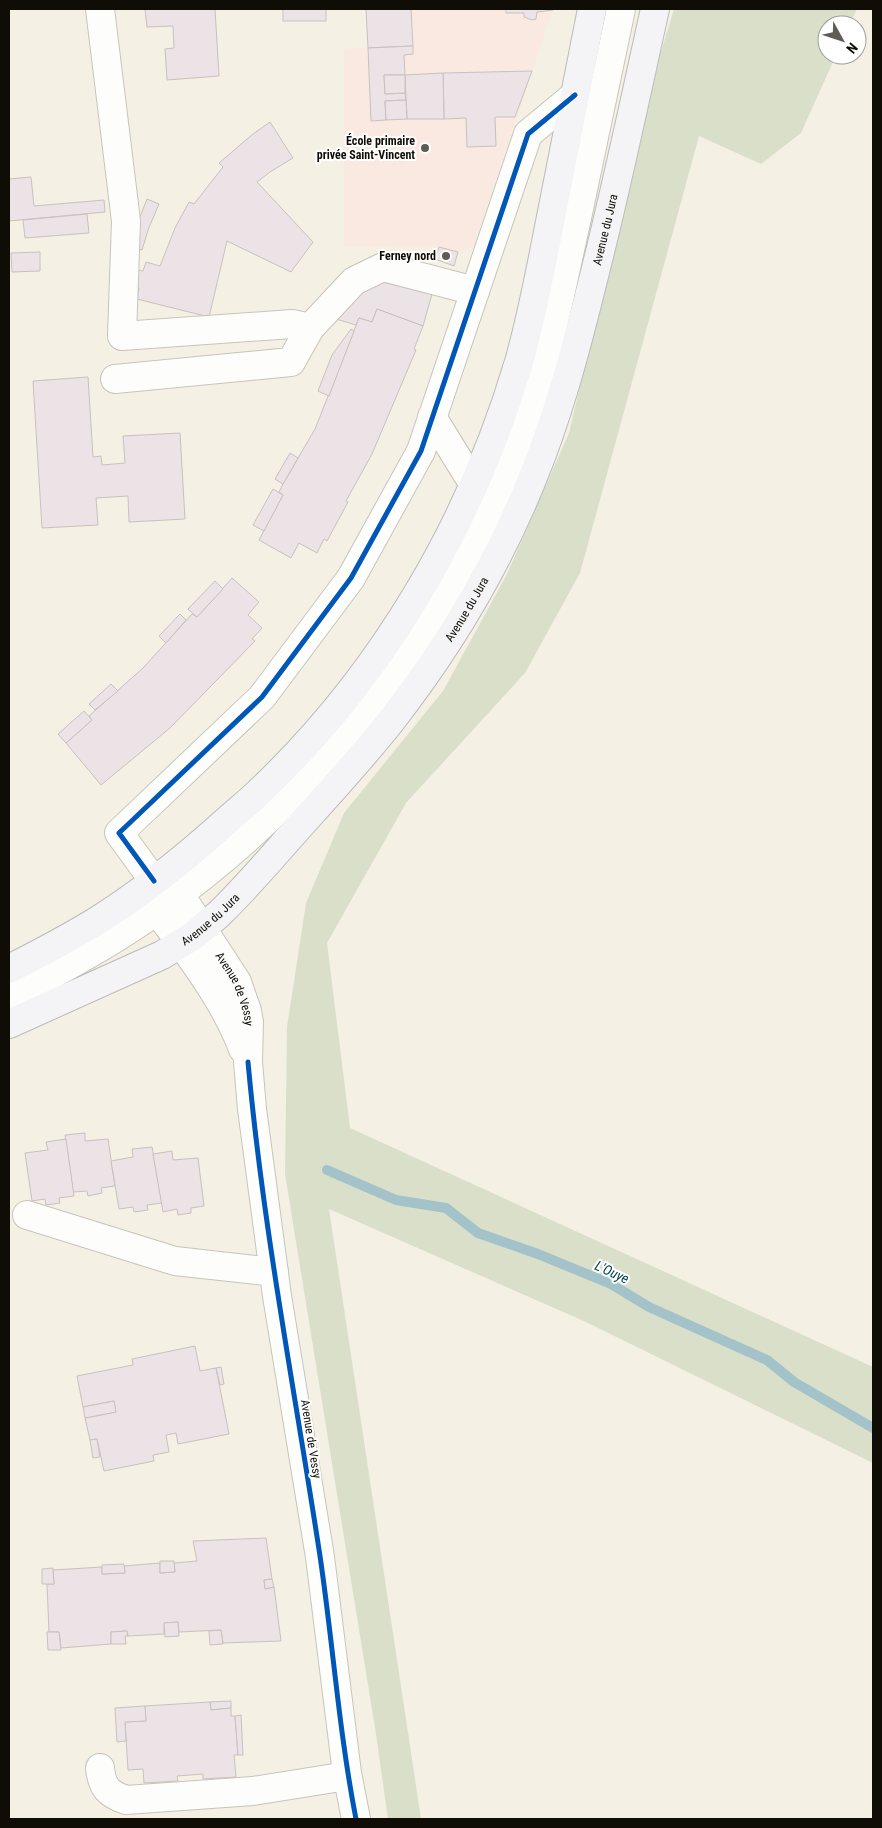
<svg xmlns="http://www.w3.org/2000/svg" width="882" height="1828" viewBox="0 0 882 1828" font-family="'Roboto Condensed',sans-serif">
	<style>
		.education { fill: #fae9e1 }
		.green { fill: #dadfca }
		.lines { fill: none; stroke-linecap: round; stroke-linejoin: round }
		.stream { stroke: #a4c2c9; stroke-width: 10 }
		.building { fill: #ebe3e5; stroke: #c6c2bf }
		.minor-casing { stroke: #c7c4bb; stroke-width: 30 }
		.major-casing { stroke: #bbbaba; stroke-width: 30 }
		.minor { stroke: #fdfdfb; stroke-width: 28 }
		.major { stroke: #f4f3f5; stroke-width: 28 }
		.cycleway-casing { stroke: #fff; stroke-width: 8 }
		.cycleway { stroke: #0057b8; stroke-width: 5 }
		.poi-dot { fill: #5f5c54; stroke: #fff; stroke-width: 2 }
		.labels { text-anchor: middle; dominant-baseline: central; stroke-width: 4; stroke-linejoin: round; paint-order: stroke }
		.poi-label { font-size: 12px; font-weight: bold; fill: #0f0d06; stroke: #fff; text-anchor: end }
		.street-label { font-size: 12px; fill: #0f0d06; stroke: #fff }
		.water-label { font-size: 14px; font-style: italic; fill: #045; stroke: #fff }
	</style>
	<rect width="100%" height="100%" fill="#f4f0e4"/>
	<polygon class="education" points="366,9 553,9 474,246 458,252 439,247 344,246 344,49 368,48"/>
	<polygon class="green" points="674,9 857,9 849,25 827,25 827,55 836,55 801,133 761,164 699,136 580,573 525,673 406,803 327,943 350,1128 873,1367 873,1463 586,1322 329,1209 421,1819 388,1819 376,1734 285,1174 287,1027 306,903 344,813 443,691 507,574 569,433 648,95"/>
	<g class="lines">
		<polyline class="stream" points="327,1170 396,1200 446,1208 478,1233 538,1254 611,1284 649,1307 767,1360 794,1382 873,1428"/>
	</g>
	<g class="building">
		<polygon points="145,9 215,9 219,76 167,80 165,49 174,48 173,26 147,27"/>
		<rect x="283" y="9" width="43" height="12"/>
		<polygon points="366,9 411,9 413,46 368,48"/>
		<polygon points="506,9 553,9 553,10 537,12 536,19 532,20 524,17 524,13 506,13"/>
		<polygon points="413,46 413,54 404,55 405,75 384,75 385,94 405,93 406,100 385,101 386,120 371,121 368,48"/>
		<polygon points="532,71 515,117 495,117 496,146 467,147 466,118 444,119 443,73"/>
		<polygon points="443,73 444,119 407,119 405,75"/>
		<polygon points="384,75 405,75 405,93 385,94"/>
		<polygon points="406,100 407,119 386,120 385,101"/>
		<polygon points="270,122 293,158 270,172 257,182 313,242 291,272 227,241 209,317 137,299 139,288 131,285 133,269 143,271 146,262 160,266 175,228 189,202 194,204 223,167 219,163 253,134"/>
		<polygon points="31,177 34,206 104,200 105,212 9,221 9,179"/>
		<polygon points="147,199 159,204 148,230 142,250 129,245"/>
		<polygon points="87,214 89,233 25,238 23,220"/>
		<polygon points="439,247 458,252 454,266 435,259"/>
		<polygon points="40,252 40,271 12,272 11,253"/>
		<polygon points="383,282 432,294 423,326 377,309 372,322 359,318 356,325 336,319 361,288"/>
		<polygon points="377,309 423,326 414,349 416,350 372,454 346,501 348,502 327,541 324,539 317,553 299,543 291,558 259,540 283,495 279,492 283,484 315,429 359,318 372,322"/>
		<polygon points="351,329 354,331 329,396 318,391 332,355"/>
		<polygon points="88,377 93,457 101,456 102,465 125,463 123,436 180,433 185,519 129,522 128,496 96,498 98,525 42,528 33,381"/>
		<polygon points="290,453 298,458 283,484 275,479"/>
		<polygon points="273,489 283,495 264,531 253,525"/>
		<polygon points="232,578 259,602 248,615 262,628 252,639 255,641 170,728 101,785 66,743 92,720 89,716 143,668 192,614 197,617"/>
		<polygon points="215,581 223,589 197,617 188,609"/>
		<polygon points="180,614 186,620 166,643 159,636"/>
		<polygon points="111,684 118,691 95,710 89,704"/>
		<polygon points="84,711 92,720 66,743 58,734"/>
		<polygon points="85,1133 85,1141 108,1139 115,1186 101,1188 102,1193 88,1196 87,1191 73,1192 65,1135"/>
		<polygon points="66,1139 74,1196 59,1198 60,1203 46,1205 45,1199 32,1201 25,1153 48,1150 46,1142"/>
		<polygon points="152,1147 162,1203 147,1205 148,1210 134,1212 133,1207 119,1209 111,1161 133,1157 132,1149"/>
		<polygon points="172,1151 173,1160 198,1158 204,1206 191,1208 191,1213 178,1215 177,1209 163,1212 153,1154"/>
		<polygon points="195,1346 200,1371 216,1368 229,1434 178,1444 176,1433 166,1435 169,1452 153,1455 154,1461 104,1471 97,1439 90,1440 85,1418 116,1412 114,1401 83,1407 77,1376 133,1365 132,1359"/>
		<polygon points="221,1367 224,1384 220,1385 216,1368"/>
		<polygon points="114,1401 116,1412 85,1418 83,1407"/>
		<polygon points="97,1439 100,1457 93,1458 90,1440"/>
		<polygon points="266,1538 272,1579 264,1580 265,1589 274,1587 281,1641 223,1643 221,1630 179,1632 178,1622 164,1623 164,1634 128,1636 127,1631 111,1632 111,1644 61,1648 59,1632 49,1632 47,1584 54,1584 53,1570 102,1567 102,1574 125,1573 124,1566 160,1563 160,1573 175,1572 174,1563 197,1561 193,1541"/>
		<polygon points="160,1561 174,1561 175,1572 160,1573"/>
		<polygon points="124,1564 125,1573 102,1574 102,1565"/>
		<polygon points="53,1568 54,1584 42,1584 42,1569"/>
		<polygon points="272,1579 274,1587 265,1589 264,1580"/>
		<polygon points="178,1622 179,1636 165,1637 164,1623"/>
		<polygon points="221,1630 223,1644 210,1645 209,1631"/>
		<polygon points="127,1631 128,1636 125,1636 126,1644 111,1644 111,1632"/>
		<polygon points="47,1632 59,1632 61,1650 48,1650"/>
		<polygon points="231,1701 231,1708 211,1710 210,1702"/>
		<polygon points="210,1702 211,1710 231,1708 231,1716 235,1716 238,1755 234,1755 236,1777 203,1779 203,1774 177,1776 178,1781 144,1783 143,1769 128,1770 125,1722 146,1721 145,1706"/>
		<polygon points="145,1706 146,1721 125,1722 126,1741 117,1742 115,1708"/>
		<polygon points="241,1715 243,1755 238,1755 235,1716"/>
	</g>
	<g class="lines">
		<defs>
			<g id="minor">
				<polyline points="100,9 126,221 122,336 292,324 310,328"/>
				<polyline points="115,379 291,362 310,328 354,281 383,267 475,291"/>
				<polyline points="432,417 474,485"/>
				<path id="s1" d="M169,878l68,104 10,29 2,11 -1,40 4,47 25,187 43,261 27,216 9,46"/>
				<polyline points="154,881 119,833 262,697 351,578 421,451 528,134 575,95"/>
				<path d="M146,895c34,49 76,98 97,154"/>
				<path d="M9,998c50,-27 101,-54 147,-87 178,-126 315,-311 380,-520 17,-57 28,-115 41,-173 14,-69 29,-139 44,-209"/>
				<polyline points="27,1215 175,1261 274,1272"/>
				<path d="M100,1768c2,19 8,26 26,32l127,-9 94,-15"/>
			</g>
			<g id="major">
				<path d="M9,969c28,-14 56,-29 83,-45 47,-29 91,-64 131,-100 12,-11 25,-21 36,-32 123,-116 212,-268 260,-430 14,-49 23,-100 33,-150 14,-68 27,-136 40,-203"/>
				<path id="s2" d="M9,1024l153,-69 31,-19 26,-22c31,-30 58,-63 87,-95 29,-32 58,-64 85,-98 57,-73 105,-153 140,-239 27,-65 45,-133 62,-202 23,-90 42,-181 62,-271"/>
			</g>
		</defs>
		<use href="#minor" class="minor-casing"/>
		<use href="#major" class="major-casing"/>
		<use href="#minor" class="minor"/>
		<use href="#major" class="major"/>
		<defs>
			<g id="cycleway">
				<polyline points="154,881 119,833 262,697 351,578 421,451 528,134 575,95"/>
				<path d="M248,1062c15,166 47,330 72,494 13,88 19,176 36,263"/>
			</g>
		</defs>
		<use href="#cycleway" class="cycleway-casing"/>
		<use href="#cycleway" class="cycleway"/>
	</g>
	<g class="poi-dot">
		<circle cx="425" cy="148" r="5"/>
		<circle cx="446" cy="256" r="5"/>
	</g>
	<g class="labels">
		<g class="poi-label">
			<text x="415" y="141">École primaire<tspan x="415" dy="14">privée Saint-Vincent</tspan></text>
			<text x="436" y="256">Ferney nord</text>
		</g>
		<g class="street-label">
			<text stroke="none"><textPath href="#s2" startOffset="1038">Avenue du Jura</textPath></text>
			<text stroke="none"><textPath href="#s2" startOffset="632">Avenue du Jura</textPath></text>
			<text stroke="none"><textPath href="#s2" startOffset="228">Avenue du Jura</textPath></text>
			<text stroke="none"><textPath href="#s1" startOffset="130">Avenue de Vessy</textPath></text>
			<text transform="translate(311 1439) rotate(81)">Avenue de Vessy</text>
		</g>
		<g class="water-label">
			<text transform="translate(612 1272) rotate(25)">L'Ouye</text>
		</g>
	</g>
	<rect width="882" height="1828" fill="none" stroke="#0f0d06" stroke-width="20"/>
	<g transform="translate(842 40) rotate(130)"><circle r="24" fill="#ffffff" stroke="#9f9e9b"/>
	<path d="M0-4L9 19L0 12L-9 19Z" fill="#5f5c54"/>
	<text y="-8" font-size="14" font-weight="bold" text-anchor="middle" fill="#0f0d06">N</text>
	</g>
</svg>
